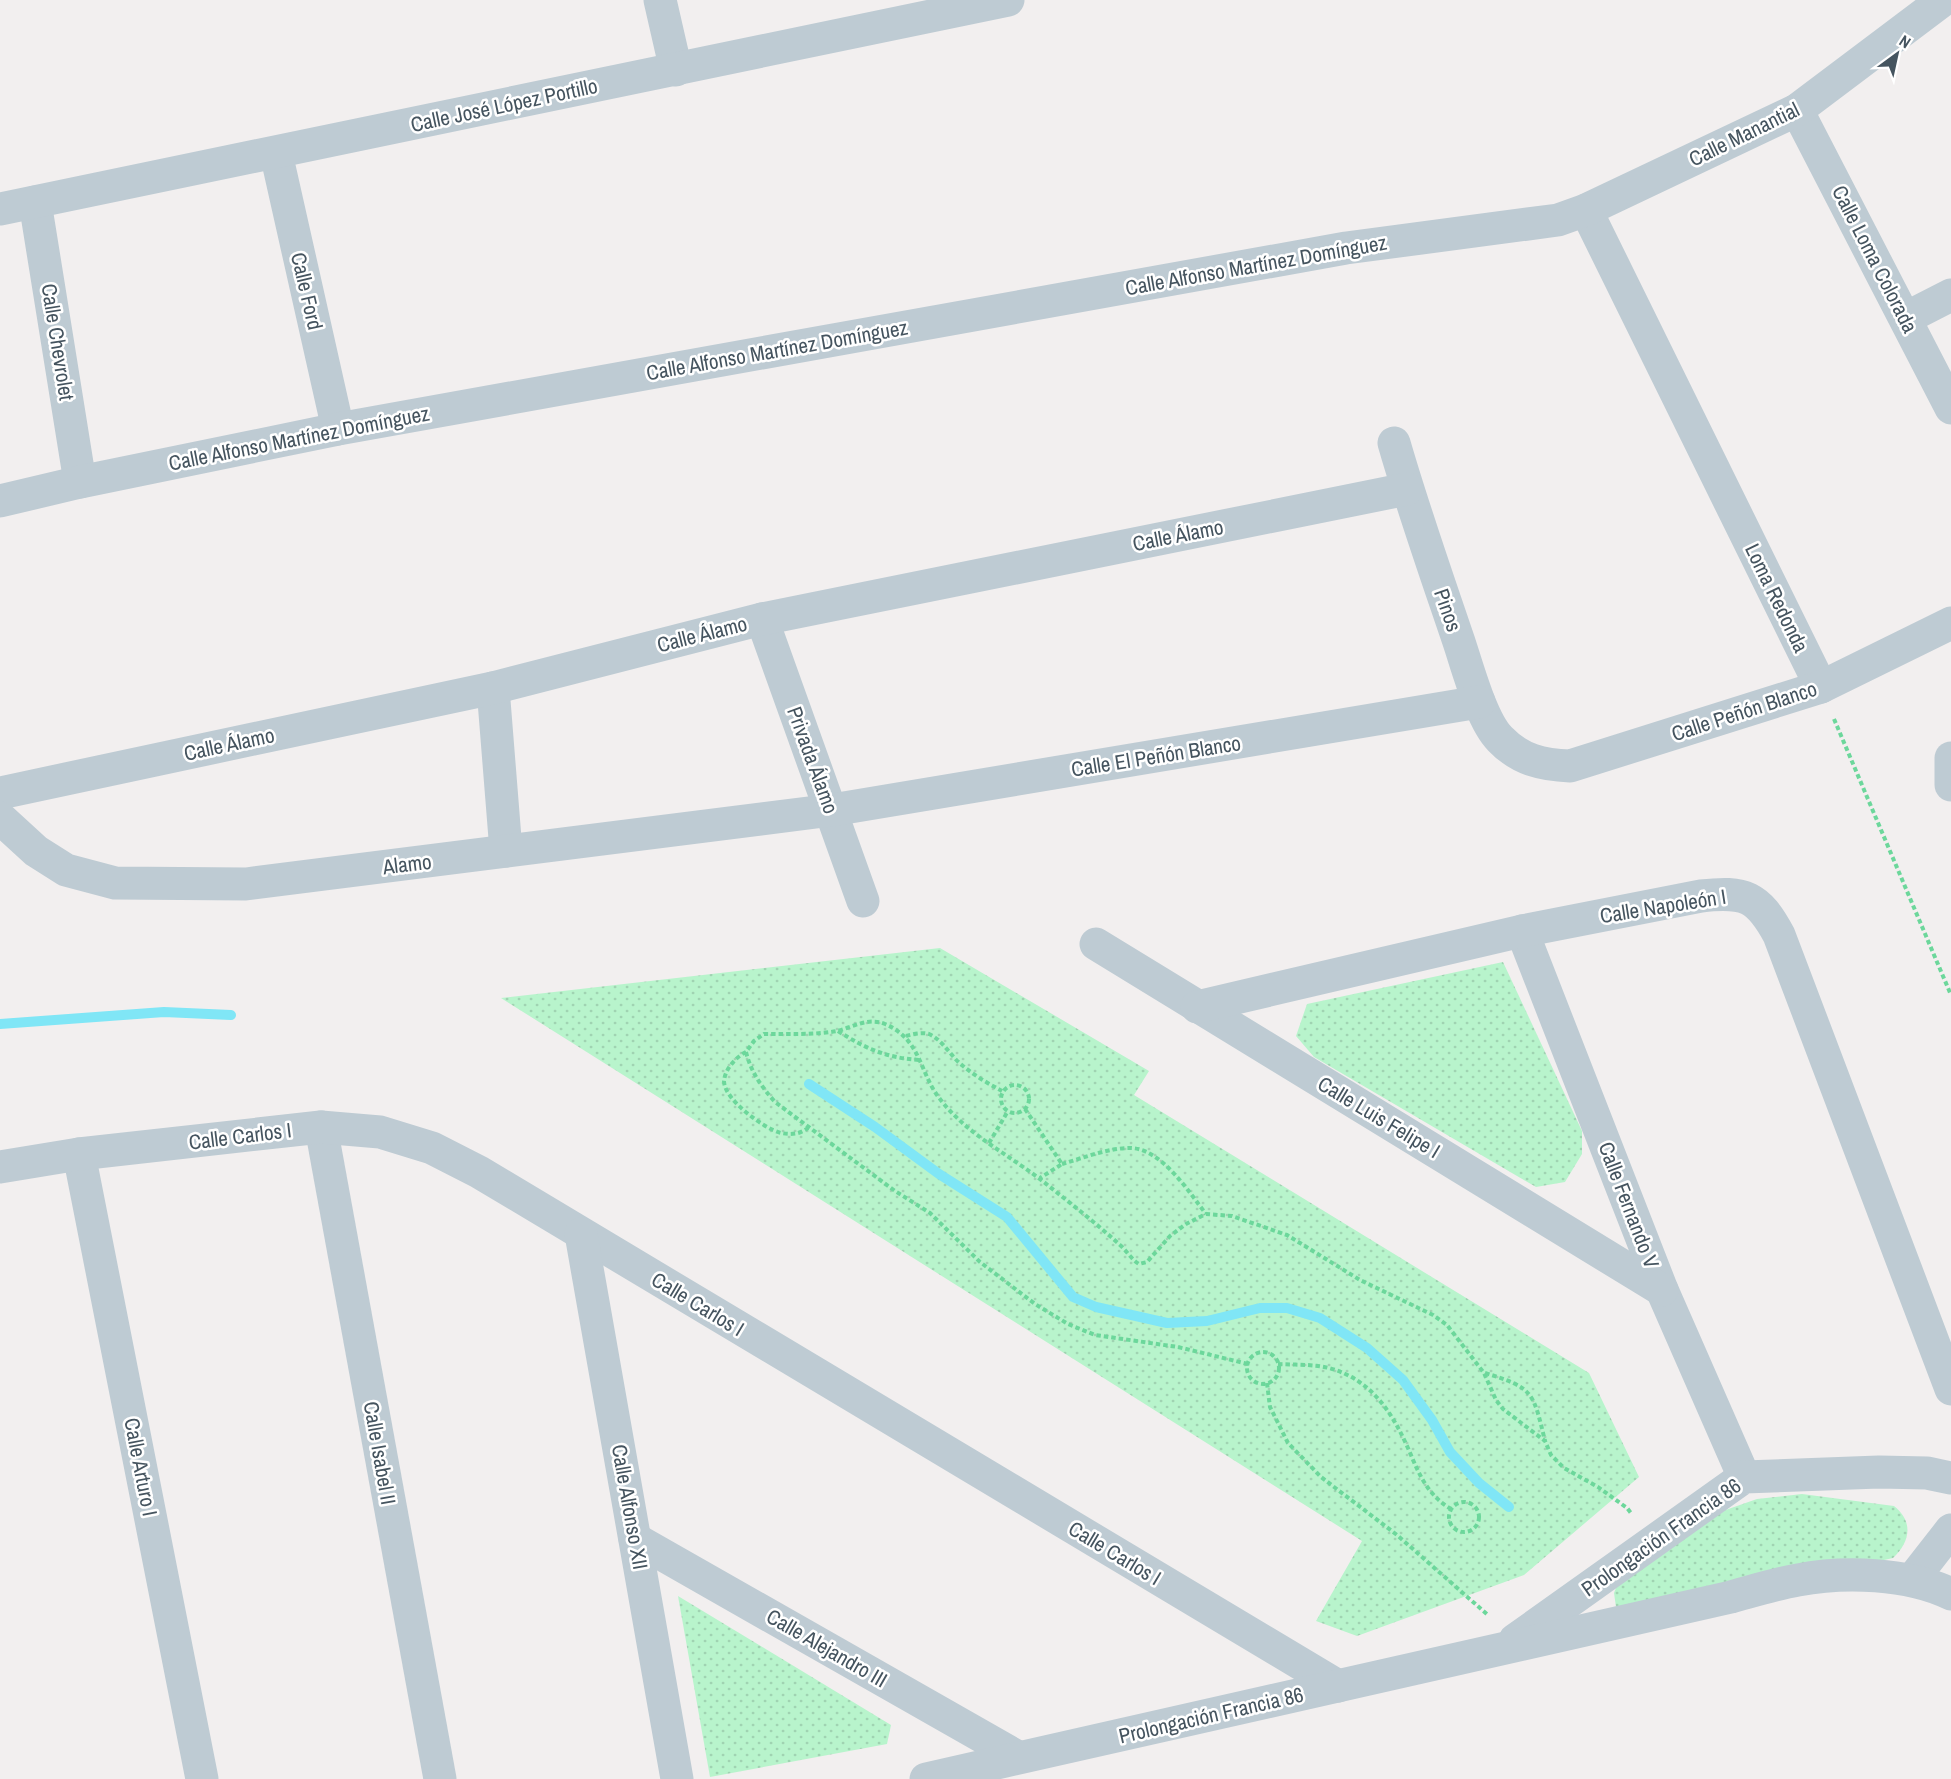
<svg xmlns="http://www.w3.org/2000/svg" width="1951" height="1779" viewBox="0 0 1951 1779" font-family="'Archivo Narrow',sans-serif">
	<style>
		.park { fill: url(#park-dots) }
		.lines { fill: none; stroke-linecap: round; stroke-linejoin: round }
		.stream { stroke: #80e6f6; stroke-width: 10 }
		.path { stroke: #6cd79b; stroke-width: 4; stroke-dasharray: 4.5 3; stroke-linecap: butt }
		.minor { stroke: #becbd3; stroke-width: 33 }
		.labels { text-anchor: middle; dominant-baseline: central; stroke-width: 5; stroke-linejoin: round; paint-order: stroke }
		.street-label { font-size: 21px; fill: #45545f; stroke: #fff }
	</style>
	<defs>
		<pattern id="park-dots" width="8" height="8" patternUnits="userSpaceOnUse" patternTransform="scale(1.5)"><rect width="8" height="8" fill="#b8f4cc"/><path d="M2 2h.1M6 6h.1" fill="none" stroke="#a0d3b2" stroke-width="1.8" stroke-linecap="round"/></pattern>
	</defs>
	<rect width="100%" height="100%" fill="#f2efef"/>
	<g class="park">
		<polygon points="940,948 1149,1071 1134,1095 1589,1373 1639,1477 1524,1575 1357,1636 1316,1621 1362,1541 501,998"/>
		<polygon points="1503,962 1582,1131 1582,1154 1565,1182 1536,1187 1314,1057 1296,1036 1307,1004"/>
		<path d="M1802,1494l92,12c20,16 16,36 -1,52l-263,59 -14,-10 -2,-14 5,-13 95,-66 43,-15z"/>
		<polygon points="678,1596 891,1725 887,1744 710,1777"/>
	</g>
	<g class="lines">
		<g class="stream">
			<polyline points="0,1024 164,1012 231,1015"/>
			<polyline points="809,1084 875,1127 939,1174 1007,1217 1073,1297 1096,1307 1167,1323 1207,1321 1260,1308 1287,1308 1320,1318 1367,1348 1403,1380 1432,1420 1450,1452 1479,1483 1509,1507"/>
		</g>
		<g class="path">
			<polyline points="1834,719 1951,995"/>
			<path d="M838,1031c28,18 49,27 82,29"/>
			<path d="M906,1036c7,-2 15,-4 23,-2 14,6 22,23 34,32 12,10 26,18 39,25"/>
			<path d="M746,1052c-10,5 -21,17 -22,29 0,19 41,48 57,52 11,2 19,1 27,-5"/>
			<circle cx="1015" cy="1099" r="14"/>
			<polyline points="1025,1109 1062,1164 1040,1178"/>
			<polyline points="989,1143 1008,1111"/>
			<path d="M1062,1164c21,-6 46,-16 68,-16 31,0 59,44 76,66"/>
			<circle cx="1263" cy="1368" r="16"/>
			<path d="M1248,1364l-70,-17 -83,-12 -27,-11 -33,-20 -55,-42 -50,-49 -35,-22 -120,-89c-14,-16 -24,-30 -29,-50l8,-11 10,-7c24,0 50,1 73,-3 16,-4 31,-14 48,-7 37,16 34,49 55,75 29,38 74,58 110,88 24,19 48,38 70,58 7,6 11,14 19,19l8,-2 23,-26 16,-12 20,-10 26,2 55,19 73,45 73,35 14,10 37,48 12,27 7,9 42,32 6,14 13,13 34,19 29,21 4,5"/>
			<path d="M1278,1364c17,1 35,0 51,4 44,12 65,47 82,87 9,22 19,42 40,54"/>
			<path d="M1485,1373c49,15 48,19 60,68"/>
			<polyline points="1267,1383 1270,1407 1288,1443 1321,1477 1397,1535 1489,1616"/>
			<circle cx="1464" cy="1517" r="15"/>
		</g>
		<g class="minor">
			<polyline points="660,0 676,70"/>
			<polyline points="1797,110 1951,408"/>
			<polyline points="276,153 338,429"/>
			<polyline points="35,202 80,482"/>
			<polyline points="0,209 1008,0"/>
			<polyline points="1586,210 1821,687"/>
			<polyline points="1906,318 1951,295"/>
			<path d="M1394,443c19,66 42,131 64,196 9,26 23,81 42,100 20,21 43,26 70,27l251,-79 130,-64"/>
			<polyline points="0,501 80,482 338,429 1346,248 1558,220 1586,210 1797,110 1943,0"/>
			<polyline points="762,619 863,901"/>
			<polyline points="493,688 506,851"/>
			<polyline points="1951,758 1951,785"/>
			<polyline points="0,793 493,688 762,619 1407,489"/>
			<polyline points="0,818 36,851 66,870 115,883 246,884 832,810 1479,702"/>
			<polyline points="1522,931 1662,1290 1744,1477"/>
			<polyline points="1096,944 1662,1290"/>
			<path d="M1197,1007l325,-76 179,-35c44,-5 57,0 78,39l172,454"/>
			<polyline points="321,1127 440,1779"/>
			<polyline points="79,1154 202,1779"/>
			<polyline points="0,1167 79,1154 321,1127 380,1132 432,1148 479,1172 1338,1686"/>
			<polyline points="581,1234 677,1779"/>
			<polyline points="635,1539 1018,1757"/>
			<polyline points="1912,1580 1951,1530"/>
			<polyline points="1515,1640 1744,1477 1879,1472 1927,1473 1951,1478"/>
			<path d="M926,1779l805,-182c22,-6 44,-13 67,-17 46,-9 110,-7 153,14"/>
		</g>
	</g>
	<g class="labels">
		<g class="street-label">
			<text transform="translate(504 105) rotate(-12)">Calle José López Portillo</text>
			<text transform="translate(1744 134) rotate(-26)">Calle Manantial</text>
			<text transform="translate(1875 259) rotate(63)">Calle Loma Colorada</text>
			<text transform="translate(1256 265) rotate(-10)">Calle Alfonso Martínez Domínguez</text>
			<text transform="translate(307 291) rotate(77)">Calle Ford</text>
			<text transform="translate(58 342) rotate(81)">Calle Chevrolet</text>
			<text transform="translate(777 350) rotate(-10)">Calle Alfonso Martínez Domínguez</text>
			<text transform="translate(299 438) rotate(-11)">Calle Alfonso Martínez Domínguez</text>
			<text transform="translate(1178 535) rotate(-11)">Calle Álamo</text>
			<text transform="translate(1777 598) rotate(64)">Loma Redonda</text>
			<text transform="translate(1448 610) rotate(71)">Pinos</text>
			<text transform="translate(702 634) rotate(-14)">Calle Álamo</text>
			<text transform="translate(1744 711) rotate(-18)">Calle Peñón Blanco</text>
			<text transform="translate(229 744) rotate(-12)">Calle Álamo</text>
			<text transform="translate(1156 756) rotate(-9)">Calle El Peñón Blanco</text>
			<text transform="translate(813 760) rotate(70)">Privada Álamo</text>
			<text transform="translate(407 864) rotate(-7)">Alamo</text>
			<text transform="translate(1663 906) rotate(-9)">Calle Napoleón I</text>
			<text transform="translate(1379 1117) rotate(31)">Calle Luis Felipe I</text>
			<text transform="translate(240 1136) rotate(-7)">Calle Carlos I</text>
			<text transform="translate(1629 1205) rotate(69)">Calle Fernando V</text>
			<text transform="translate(698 1304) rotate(31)">Calle Carlos I</text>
			<text transform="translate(380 1453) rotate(80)">Calle Isabel II</text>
			<text transform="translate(141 1467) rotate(79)">Calle Arturo I</text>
			<text transform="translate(630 1507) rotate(80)">Calle Alfonso XII</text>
			<text transform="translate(1661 1537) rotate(-35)">Prolongación Francia 86</text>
			<text transform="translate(1115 1553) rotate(31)">Calle Carlos I</text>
			<text transform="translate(827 1648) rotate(30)">Calle Alejandro III</text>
			<text transform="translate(1211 1715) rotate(-13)">Prolongación Francia 86</text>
		</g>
	</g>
	<g transform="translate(1897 54) rotate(33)" stroke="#ffffff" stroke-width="4.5" paint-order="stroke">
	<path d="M0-4.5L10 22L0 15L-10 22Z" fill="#45545f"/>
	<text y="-9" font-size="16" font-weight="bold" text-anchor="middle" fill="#45545f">N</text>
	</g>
</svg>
